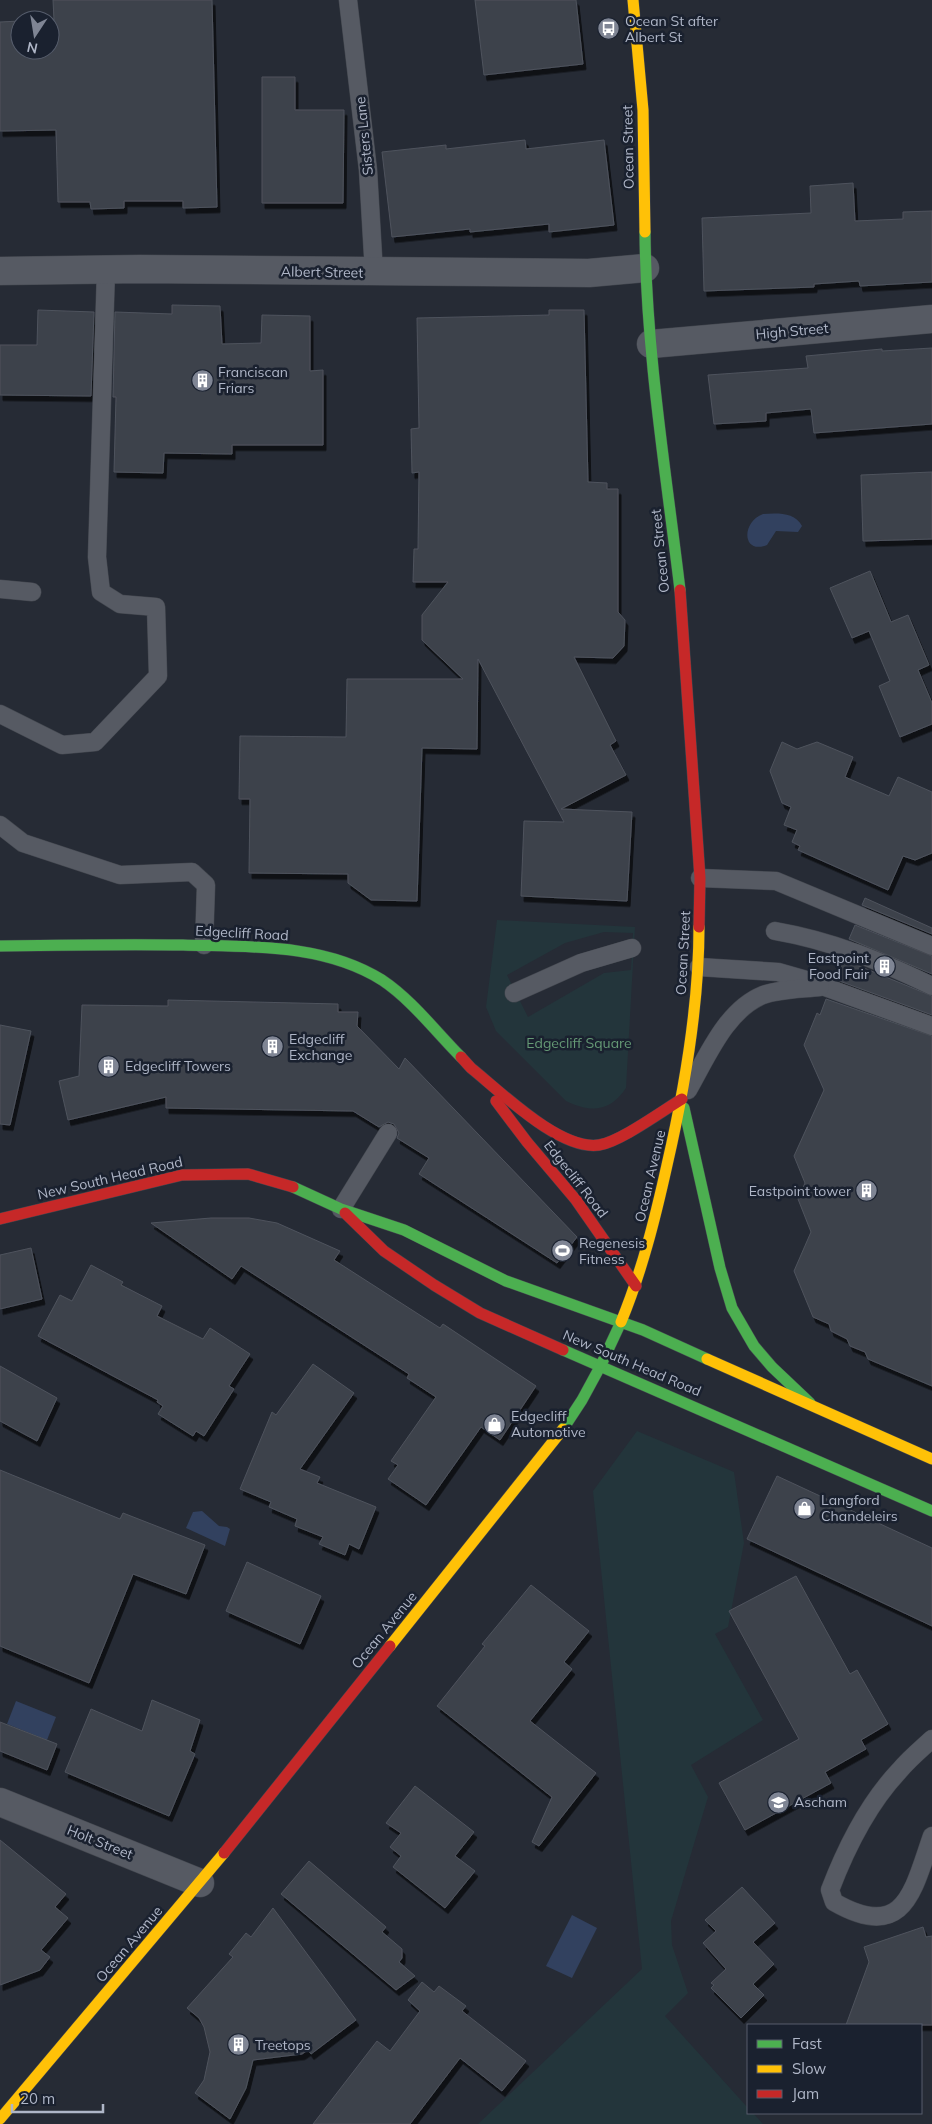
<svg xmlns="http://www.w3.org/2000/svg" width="932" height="2124" viewBox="0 0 932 2124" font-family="Mulish,sans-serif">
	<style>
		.green { fill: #23353b; fill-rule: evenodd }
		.water { fill: #32415f }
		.building { fill: #3e424b; stroke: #4e535d; filter: url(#shadow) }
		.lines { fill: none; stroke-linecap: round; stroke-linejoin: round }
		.lane-casing { stroke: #42464e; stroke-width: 19 }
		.street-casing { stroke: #42464e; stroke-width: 29 }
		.fast-casing { stroke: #42464e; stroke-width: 12 }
		.slow-casing { stroke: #42464e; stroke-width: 12 }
		.jam-casing { stroke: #42464e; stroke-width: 12 }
		.lane { stroke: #565a63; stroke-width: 18 }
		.street { stroke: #565a63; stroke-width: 28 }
		.fast { stroke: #4caf50; stroke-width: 11 }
		.slow { stroke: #ffc107; stroke-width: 11 }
		.jam { stroke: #c62828; stroke-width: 11 }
		.labels { text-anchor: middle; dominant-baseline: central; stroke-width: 5; stroke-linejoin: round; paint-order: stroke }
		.poi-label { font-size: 14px; fill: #afb6c7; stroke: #1a212f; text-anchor: start }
		.street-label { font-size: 14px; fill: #afb6c7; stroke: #1a212f }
		.park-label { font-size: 14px; fill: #659975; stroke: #1a212f }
	</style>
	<defs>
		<filter id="shadow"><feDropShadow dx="3" dy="5.5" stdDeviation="0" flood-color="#0009"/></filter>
	</defs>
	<rect width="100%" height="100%" fill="#262b35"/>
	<g class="green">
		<path d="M497,920l138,7 -9,161c-16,24 -35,25 -60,13l-70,-70 -10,-24zM604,932l29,1 -2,37 -27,3 -76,44 -21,-42 58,-32z"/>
		<polygon points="637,1431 734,1472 744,1543 728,1627 715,1634 763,1720 691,1765 708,1797 671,1921 672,1945 688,1993 665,2016 748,2108 748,2113 753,2113 763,2124 478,2124 642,1969 593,1491"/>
	</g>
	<g class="water">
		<path d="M763,514c14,-1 32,-2 39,12l-4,6 -22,-1 -9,14c-25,10 -26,-23 -4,-31z"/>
		<polygon points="202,1511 219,1526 227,1527 230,1529 225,1546 186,1528 193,1512"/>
		<polygon points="16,1701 56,1717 47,1740 7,1724"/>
		<polygon points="572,1915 597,1928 572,1978 546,1966"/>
	</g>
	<g class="building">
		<polygon points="53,0 212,0 217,207 183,208 183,201 124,201 124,208 91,209 90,202 58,202 56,130 0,131 0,22 20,21 20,50 50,50 50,20 54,20"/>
		<polygon points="475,0 576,0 583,64 484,75"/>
		<polygon points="262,77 295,77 295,110 344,110 343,203 262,203"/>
		<polygon points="525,140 526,149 604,140 614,225 549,232 549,224 470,232 470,229 392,237 382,152 446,145 446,149"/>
		<polygon points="853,183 855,221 903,219 903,212 932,211 932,282 860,286 859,281 814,284 814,287 704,291 702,218 811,213 810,186"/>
		<polygon points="172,305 220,306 222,344 261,343 262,315 310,316 310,371 323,370 323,445 232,445 232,454 164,453 163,473 114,472 116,397 113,397 115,312 172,314"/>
		<polygon points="38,310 94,312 91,396 0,395 0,345 37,345"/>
		<polygon points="549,310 584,310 588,482 607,483 607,489 618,489 618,612 625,620 624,646 613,658 574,657 616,741 610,745 626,775 561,809 632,812 627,901 521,896 524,821 564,822 478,659 477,749 422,748 417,901 371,900 348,883 348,874 249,873 250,799 239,799 240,736 346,737 347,679 463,679 422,640 422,615 448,582 413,582 414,549 418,549 419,472 412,473 411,429 419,428 417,318 549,315"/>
		<polygon points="932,348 932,424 814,433 811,409 766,413 766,421 714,424 708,375 808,368 806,356 882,349 882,351"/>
		<polygon points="932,472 932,539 863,541 861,475"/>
		<polygon points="870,571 891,622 908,615 929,665 918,670 932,703 932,724 900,737 879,686 890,681 869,631 852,638 830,588"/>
		<polygon points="782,742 797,749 817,742 853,757 845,777 889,796 898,777 932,792 932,853 915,860 903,856 888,890 798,850 800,846 792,842 797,830 784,825 791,807 782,803 770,771"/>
		<polygon points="865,898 932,928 932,934 862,905"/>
		<polygon points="855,925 932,956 932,974 849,939"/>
		<polygon points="842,959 932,996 932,1015 834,979"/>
		<polygon points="826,999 932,1036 932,1386 868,1359 865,1352 850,1346 847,1339 831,1331 829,1324 813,1317 794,1271 811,1232 798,1199 805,1183 794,1156 824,1090 804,1045 817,1013 820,1015"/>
		<polygon points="168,1000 338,1004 338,1012 358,1012 357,1026 399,1069 405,1058 577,1237 557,1263 419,1174 429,1158 397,1138 399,1133 394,1124 388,1122 379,1127 353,1111 166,1108 166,1097 68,1120 59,1081 79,1076 82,1005 168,1006"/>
		<polygon points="0,1025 31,1031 10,1125 0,1124"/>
		<polygon points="211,1218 249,1218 277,1223 340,1251 334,1260 440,1328 443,1324 536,1386 500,1440 481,1427 426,1505 388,1479 398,1465 391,1461 436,1397 407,1378 409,1374 241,1266 232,1279 151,1223"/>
		<polygon points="31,1248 42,1299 0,1309 0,1255"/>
		<polygon points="91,1265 123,1282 121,1285 162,1306 157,1316 203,1339 210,1328 250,1354 229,1386 234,1389 204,1436 196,1431 193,1436 158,1414 163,1406 157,1402 158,1400 38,1336 60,1295 72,1301"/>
		<polygon points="313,1364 354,1393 300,1469 320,1477 317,1483 376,1507 359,1549 349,1544 345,1555 319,1544 323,1537 295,1526 297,1519 269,1507 271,1502 240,1489 272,1412 276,1415"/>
		<polygon points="0,1366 57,1398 37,1441 0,1421"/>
		<polygon points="0,1470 120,1519 123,1513 205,1545 186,1594 133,1574 89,1683 0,1646"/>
		<polygon points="777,1476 932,1548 932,1626 747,1539"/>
		<polygon points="247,1562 321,1596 300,1644 226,1611"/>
		<polygon points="796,1576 850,1674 857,1670 888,1724 861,1740 866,1749 825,1772 831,1783 745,1830 719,1783 799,1739 729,1611"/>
		<polygon points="531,1585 589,1631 564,1662 572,1669 530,1721 596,1773 539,1846 532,1842 552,1797 437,1706 485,1646 482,1644"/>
		<polygon points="152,1700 200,1720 190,1751 195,1754 169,1816 65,1772 91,1709 142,1731"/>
		<polygon points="0,1722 57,1744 47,1770 0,1751"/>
		<polygon points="415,1786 474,1832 455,1856 475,1871 445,1908 393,1867 401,1856 390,1847 401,1833 386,1823"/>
		<polygon points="0,1840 66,1894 55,1907 68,1918 41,1950 50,1957 40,1970 0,1985"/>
		<polygon points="309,1861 386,1927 382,1932 402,1949 402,1958 399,1962 415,1976 396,1990 281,1894"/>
		<polygon points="742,1887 775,1923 753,1942 774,1964 753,1984 764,1995 741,2018 711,1988 714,1985 711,1983 726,1969 703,1943 716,1931 705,1920"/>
		<polygon points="273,1908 356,2020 311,2054 308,2050 302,2054 253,2060 246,2088 230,2119 195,2093 204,2080 210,2052 204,2027 199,2018 187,2008 233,1957 229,1954 246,1933 251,1937"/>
		<polygon points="923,1927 926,1937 932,1936 932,2025 846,2025 869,1962 864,1947"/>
		<polygon points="422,1982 434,1992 439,1986 466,2006 462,2011 526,2061 502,2091 460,2058 410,2124 313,2124 377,2041 390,2051 420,2011 408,2000"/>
	</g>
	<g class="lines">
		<defs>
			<g id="lane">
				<polyline points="348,0 368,170 374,273"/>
				<polyline points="0,589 32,592"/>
				<polyline points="0,714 62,745 95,742 158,676 156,607 120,604 101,592 97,557 106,270"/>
				<polyline points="0,825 23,843 120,875 192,872 206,885 204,945"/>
				<polyline points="700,878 776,881 932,946"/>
				<path d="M775,931c58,10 105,30 157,55"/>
				<polyline points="699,967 778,972 806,980 932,1026"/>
				<polyline points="514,993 581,963 632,948"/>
				<path d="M688,1090c19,-33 38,-80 75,-95 17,-6 39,-6 57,-8"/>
				<polyline points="341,1209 388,1133"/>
				<path d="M932,1739c-11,10 -23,20 -33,32 -31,33 -53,77 -69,119l4,12c71,41 79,-12 98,-66"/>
			</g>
			<g id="street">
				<polyline points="0,271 140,269 589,273 645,268"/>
				<polyline points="651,344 932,319"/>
				<polyline points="0,1802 200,1883"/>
			</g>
			<g id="fast">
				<path d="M645,232c1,120 21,240 35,358"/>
				<path d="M0,946c61,-1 122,-2 183,-1 66,2 140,-2 199,35 30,20 54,52 79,77"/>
				<polyline points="684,1108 720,1268 732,1308 754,1346 772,1367 810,1403"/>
				<polyline points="293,1187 341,1209 404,1230 506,1281 643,1330 707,1359"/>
				<polyline points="563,1350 932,1511"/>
				<polyline points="601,1365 621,1322"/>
				<polyline points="563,1429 582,1400 601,1365"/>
			</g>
			<g id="slow">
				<polyline points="633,0 643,110 645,232"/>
				<path d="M621,1322c21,-51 34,-103 46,-157 18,-78 32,-158 32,-238"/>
				<polyline points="707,1359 932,1459"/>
				<polyline points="390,1646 563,1429"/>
				<polyline points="0,2119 224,1853"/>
			</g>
			<g id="jam">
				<polyline points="680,590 700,878 699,927"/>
				<path d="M461,1057l10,11c30,24 89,83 128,77 21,-3 63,-34 83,-46"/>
				<polyline points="496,1101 527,1142 576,1200 636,1286"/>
				<polyline points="345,1213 384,1251 434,1285 480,1313 563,1350"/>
				<polyline points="0,1219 182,1175 248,1174 293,1187"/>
				<polyline points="224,1853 390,1646"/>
			</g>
		</defs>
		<use href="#lane" class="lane-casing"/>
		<use href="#street" class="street-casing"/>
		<use href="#fast" class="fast-casing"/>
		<use href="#slow" class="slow-casing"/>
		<use href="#jam" class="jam-casing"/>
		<use href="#lane" class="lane"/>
		<use href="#street" class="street"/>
		<use href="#fast" class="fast"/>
		<use href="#slow" class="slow"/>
		<use href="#jam" class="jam"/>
	</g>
	<defs>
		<symbol id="bus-disc" viewBox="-11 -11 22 22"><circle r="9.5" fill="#7f8594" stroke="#1a212f"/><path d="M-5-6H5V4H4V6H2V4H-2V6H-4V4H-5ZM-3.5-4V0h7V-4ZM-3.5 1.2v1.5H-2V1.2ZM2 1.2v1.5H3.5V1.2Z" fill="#fff"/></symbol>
		<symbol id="building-disc" viewBox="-11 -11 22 22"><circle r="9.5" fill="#7f8594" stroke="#1a212f"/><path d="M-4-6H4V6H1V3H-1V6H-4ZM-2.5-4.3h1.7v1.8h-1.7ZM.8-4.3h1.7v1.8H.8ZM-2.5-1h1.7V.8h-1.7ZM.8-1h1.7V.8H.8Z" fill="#fff"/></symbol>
		<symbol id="stadium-disc" viewBox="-11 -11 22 22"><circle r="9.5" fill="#7f8594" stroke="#1a212f"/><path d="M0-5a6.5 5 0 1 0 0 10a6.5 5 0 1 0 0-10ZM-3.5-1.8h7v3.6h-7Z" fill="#fff"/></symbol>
		<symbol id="shop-disc" viewBox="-11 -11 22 22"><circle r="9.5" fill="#7f8594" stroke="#1a212f"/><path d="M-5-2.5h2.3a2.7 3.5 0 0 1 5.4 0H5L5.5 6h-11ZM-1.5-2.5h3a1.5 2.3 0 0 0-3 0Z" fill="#fff"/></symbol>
		<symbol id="school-disc" viewBox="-11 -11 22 22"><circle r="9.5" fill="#7f8594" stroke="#1a212f"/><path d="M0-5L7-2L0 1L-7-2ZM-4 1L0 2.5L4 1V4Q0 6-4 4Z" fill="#fff"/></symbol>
	</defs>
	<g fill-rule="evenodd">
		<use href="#bus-disc" x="596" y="16" width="25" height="25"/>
		<use href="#building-disc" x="190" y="368" width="25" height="25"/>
		<use href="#building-disc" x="872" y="954" width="25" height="25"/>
		<use href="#building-disc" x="260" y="1034" width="25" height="25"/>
		<use href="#building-disc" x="96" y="1054" width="25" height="25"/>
		<use href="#building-disc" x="854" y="1178" width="25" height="25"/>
		<use href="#stadium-disc" x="550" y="1238" width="25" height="25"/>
		<use href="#shop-disc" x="482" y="1412" width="25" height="25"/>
		<use href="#shop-disc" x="792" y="1496" width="25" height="25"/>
		<use href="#school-disc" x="766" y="1790" width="25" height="25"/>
		<use href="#building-disc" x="226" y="2032" width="25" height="25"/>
	</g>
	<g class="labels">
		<g class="poi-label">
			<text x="625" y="21">Ocean St after<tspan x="625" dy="16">Albert St</tspan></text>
			<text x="218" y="372">Franciscan<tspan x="218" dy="16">Friars</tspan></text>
			<text x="869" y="958" text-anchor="end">Eastpoint<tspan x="869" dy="16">Food Fair</tspan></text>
			<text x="289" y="1039">Edgecliff<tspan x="289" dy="16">Exchange</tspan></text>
			<text x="125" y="1066">Edgecliff Towers</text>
			<text x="851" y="1191" text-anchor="end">Eastpoint tower</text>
			<text x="579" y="1243">Regenesis<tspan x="579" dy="16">Fitness</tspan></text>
			<text x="511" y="1416">Edgecliff<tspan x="511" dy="16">Automotive</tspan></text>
			<text x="821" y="1500">Langford<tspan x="821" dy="16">Chandeleirs</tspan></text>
			<text x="794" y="1802">Ascham</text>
			<text x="255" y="2045">Treetops</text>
		</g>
		<g class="street-label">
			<text transform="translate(364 136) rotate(-96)">Sisters Lane</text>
			<text transform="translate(628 147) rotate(-91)">Ocean Street</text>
			<text transform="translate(322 272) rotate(1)">Albert Street</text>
			<text transform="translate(792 331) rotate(-5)">High Street</text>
			<text transform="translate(660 551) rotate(-96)">Ocean Street</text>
			<text transform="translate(242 933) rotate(3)">Edgecliff Road</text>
			<text transform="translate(683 953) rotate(-87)">Ocean Street</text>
			<text transform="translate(650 1176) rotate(-77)">Ocean Avenue</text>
			<text transform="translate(110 1178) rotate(-13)">New South Head Road</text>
			<text transform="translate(576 1179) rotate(52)">Edgecliff Road</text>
			<text transform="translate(632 1363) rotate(23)">New South Head Road</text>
			<text transform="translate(384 1630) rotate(-51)">Ocean Avenue</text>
			<text transform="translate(100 1842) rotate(22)">Holt Street</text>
			<text transform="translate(129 1944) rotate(-50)">Ocean Avenue</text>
		</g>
		<g class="park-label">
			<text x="579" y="1043">Edgecliff Square</text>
		</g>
	</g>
	<rect x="747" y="2024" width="175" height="90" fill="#1a212f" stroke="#565d6c"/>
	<rect x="757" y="2040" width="25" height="8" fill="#4caf50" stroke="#565d6c"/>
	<text x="792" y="2049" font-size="15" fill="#afb6c7">Fast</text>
	<rect x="757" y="2065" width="25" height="8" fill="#ffc107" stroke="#565d6c"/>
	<text x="792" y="2074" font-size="15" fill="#afb6c7">Slow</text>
	<rect x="757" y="2090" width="25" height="8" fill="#c62828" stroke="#565d6c"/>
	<text x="792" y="2099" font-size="15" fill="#afb6c7">Jam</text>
	<g transform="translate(35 35) rotate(192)"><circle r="24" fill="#1a212f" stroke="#565d6c"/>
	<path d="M0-4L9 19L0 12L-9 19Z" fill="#7f8594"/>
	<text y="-8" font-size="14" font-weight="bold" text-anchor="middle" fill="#afb6c7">N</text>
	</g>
	<path d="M12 2104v8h91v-8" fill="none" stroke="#afb6c7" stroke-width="2.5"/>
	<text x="20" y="2104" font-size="15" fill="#afb6c7" stroke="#1a212f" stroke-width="4" paint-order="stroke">20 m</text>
</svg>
